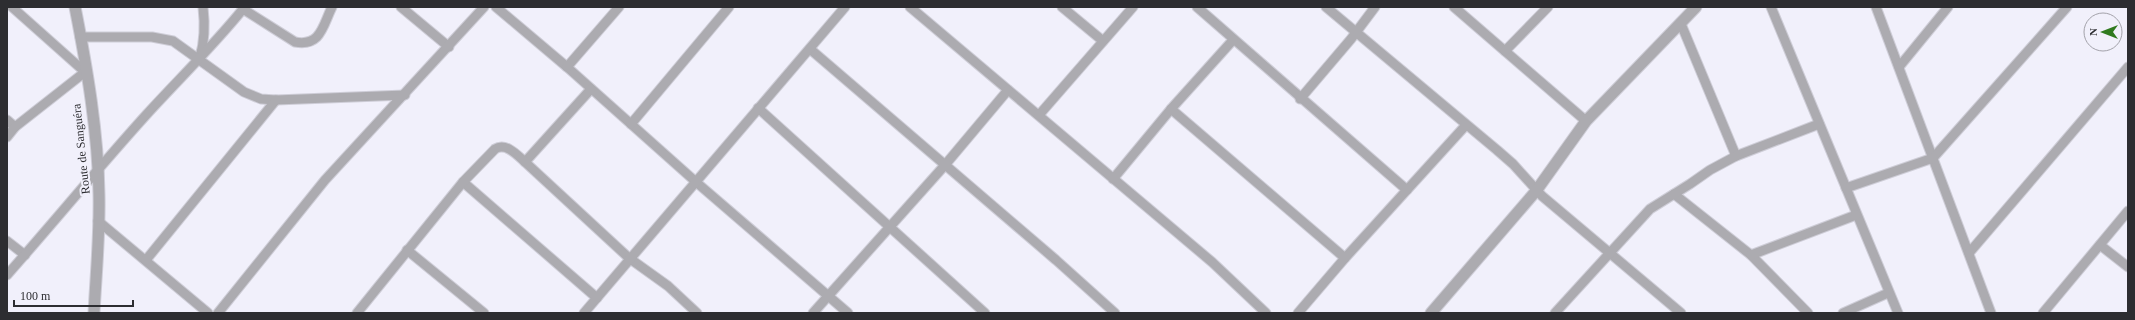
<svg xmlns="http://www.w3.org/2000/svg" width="2135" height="320" viewBox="0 0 2135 320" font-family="'Times New Roman',serif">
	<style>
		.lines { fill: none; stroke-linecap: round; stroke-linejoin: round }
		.minor-casing { stroke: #cecdd7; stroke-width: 11 }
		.tertiary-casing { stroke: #cecdd7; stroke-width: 13 }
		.minor { stroke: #acabb0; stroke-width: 9 }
		.tertiary { stroke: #acabb0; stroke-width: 11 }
		.labels { text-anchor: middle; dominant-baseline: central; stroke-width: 4; stroke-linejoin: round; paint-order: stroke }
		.street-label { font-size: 12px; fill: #2d2d31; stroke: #f1f0fb }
	</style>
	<rect width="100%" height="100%" fill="#f1f0fb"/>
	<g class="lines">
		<defs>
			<g id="minor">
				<polyline points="401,7 449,47"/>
				<polyline points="496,7 567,67 696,182 848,313"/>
				<polyline points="910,7 1212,262 1266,313"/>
				<polyline points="1062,7 1103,41"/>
				<polyline points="1197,7 1407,190"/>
				<polyline points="1326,7 1497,150 1513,164 1542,196 1681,313"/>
				<polyline points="1454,7 1586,121"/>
				<polyline points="1771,7 1898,313"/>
				<polyline points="1876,7 1991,313"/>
				<polyline points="1681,24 1736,156"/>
				<polyline points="80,37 152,37 173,41 244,92 261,99 276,100 405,95"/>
				<polyline points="810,49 1056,260 1115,313"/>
				<polyline points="1505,51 1548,7"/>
				<path d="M200,57c5,-17 5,-33 3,-50"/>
				<polyline points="567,67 619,7"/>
				<polyline points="1899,67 1948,7"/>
				<polyline points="1300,99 1351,39 1375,7"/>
				<polyline points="758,108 985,313"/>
				<polyline points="1171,109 1345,258"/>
				<polyline points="1039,115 1133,7"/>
				<polyline points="7,120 15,127"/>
				<polyline points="631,124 729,7"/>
				<polyline points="7,137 15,127 85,72 12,7"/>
				<polyline points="525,162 591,89"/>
				<polyline points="1113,179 1171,109 1233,40"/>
				<polyline points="463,182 597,298"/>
				<polyline points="1846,188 1933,158 2067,7"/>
				<polyline points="1674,194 1751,255 1808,313"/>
				<polyline points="98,221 208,313"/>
				<polyline points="7,241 25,255"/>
				<polyline points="2100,245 2128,267"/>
				<polyline points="407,250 484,313"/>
				<polyline points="1969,253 2128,67"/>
				<polyline points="1751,255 1856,215"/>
				<polyline points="146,260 276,100"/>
				<path d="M7,275c47,-53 92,-108 140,-161 32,-35 66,-68 96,-105l52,33c26,5 28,-17 37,-35"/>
				<polyline points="218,313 325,180 484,7"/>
				<path d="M357,313l106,-131 32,-33c11,-7 22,6 30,13l104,96 39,28 29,27"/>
				<polyline points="584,313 845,7"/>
				<polyline points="813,313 945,165 1008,90"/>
				<polyline points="1298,313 1345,258 1466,125"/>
				<polyline points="1555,313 1650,209 1690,184 1710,170 1736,156 1819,124"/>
				<polyline points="1843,313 1888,293"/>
				<polyline points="2043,313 2128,211"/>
			</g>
			<g id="tertiary">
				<path d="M75,7c12,61 23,125 24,187 1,40 -3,80 -5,119"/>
				<polyline points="1431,313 1536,191 1586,121 1696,7"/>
			</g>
		</defs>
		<use href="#minor" class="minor-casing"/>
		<use href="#tertiary" class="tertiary-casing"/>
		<use href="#minor" class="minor"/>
		<use href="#tertiary" class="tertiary"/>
	</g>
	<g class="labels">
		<g class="street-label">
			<text transform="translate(81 149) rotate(-96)">Route de Sanguéra</text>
		</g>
	</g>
	<rect width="2135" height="320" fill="none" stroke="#2d2d31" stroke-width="16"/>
	<g transform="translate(2103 32) rotate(270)"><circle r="19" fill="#f1f0fb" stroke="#a3a2aa"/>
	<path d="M0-3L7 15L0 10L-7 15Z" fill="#307a1f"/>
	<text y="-6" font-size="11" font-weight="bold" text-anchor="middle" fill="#2d2d31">N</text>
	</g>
	<path d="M14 300v6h119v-6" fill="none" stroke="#2d2d31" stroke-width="2"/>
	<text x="20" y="300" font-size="12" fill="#2d2d31" stroke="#f1f0fb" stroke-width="3" paint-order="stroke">100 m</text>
</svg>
